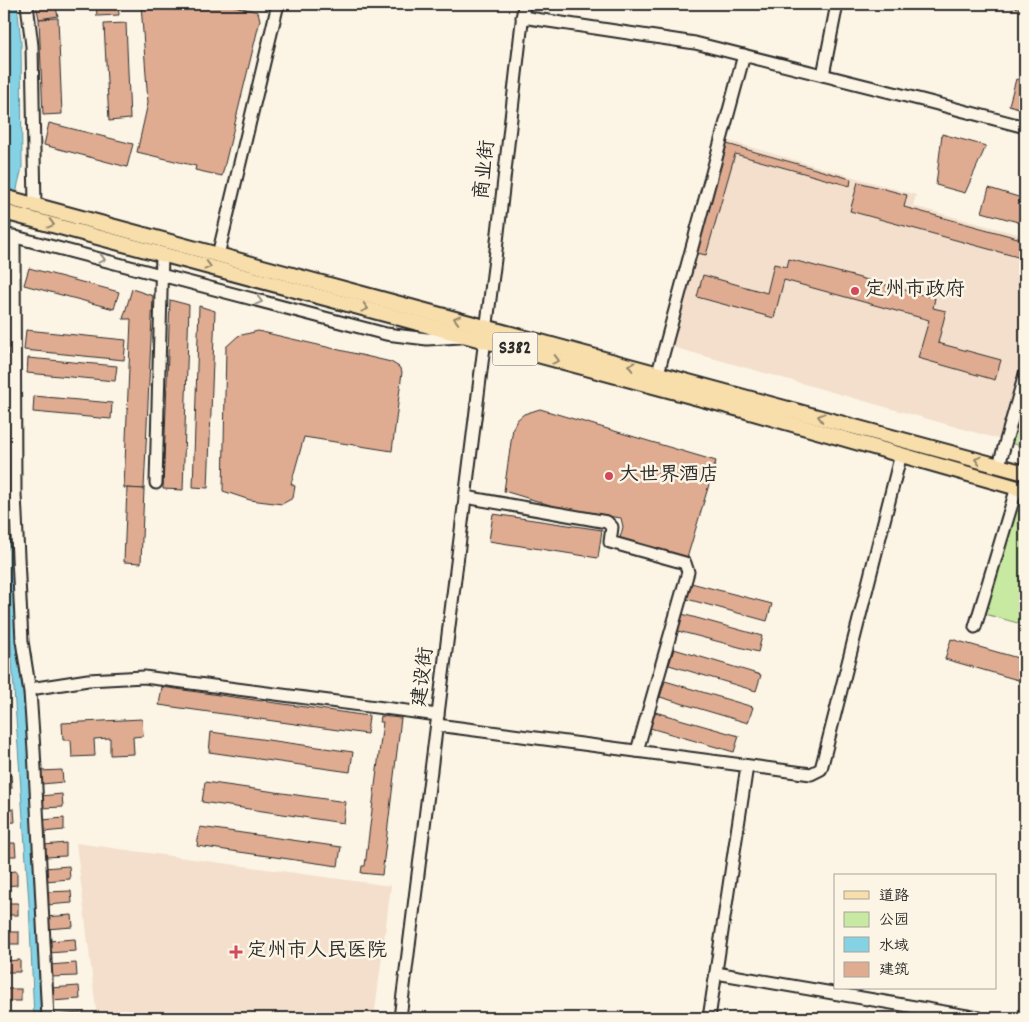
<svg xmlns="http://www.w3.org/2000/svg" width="1029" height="1022" viewBox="0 0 1029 1022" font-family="Dekko,'LXGW WenKai TC',sans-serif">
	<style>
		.built { fill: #f3dfcc }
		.green { fill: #c7e9a1; stroke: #798a66 }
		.water { fill: #85d2e5; stroke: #618f9b }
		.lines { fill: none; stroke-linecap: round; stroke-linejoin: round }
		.shore { stroke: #4f6e75; stroke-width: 1 }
		.building { fill: #dfac92; stroke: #2b2b2b }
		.minor-casing { stroke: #2b2b2b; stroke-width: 15 }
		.major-casing { stroke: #2b2b2b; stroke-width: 18 }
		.minor { stroke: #fcf5e5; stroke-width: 11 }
		.major { stroke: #f8deab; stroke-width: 14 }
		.oneway { stroke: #92846b }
		.oneway2 { stroke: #949088 }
		.poi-dot { fill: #d1495b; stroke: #fcf5e5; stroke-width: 2 }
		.labels { text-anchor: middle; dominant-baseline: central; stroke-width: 5; stroke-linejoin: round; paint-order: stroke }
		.shield { fill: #fcf5e5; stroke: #6a6863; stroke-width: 1 }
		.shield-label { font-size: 19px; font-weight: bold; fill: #2b2b2b }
		.street-label { font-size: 20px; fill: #2b2b2b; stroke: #fcf5e5 }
		.poi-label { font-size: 20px; fill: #2b2b2b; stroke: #fcf5e5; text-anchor: start }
	</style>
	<rect width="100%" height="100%" fill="#fcf5e5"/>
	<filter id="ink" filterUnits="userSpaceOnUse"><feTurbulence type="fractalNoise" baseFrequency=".02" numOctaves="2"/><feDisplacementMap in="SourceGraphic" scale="10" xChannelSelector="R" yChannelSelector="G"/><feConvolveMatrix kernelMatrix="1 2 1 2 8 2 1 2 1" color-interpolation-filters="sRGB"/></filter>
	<g filter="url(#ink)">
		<g class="built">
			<polygon points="726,140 916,195 913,206 1025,236 1025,356 1002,440 669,346"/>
			<polygon points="76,843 391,886 374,1018 97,1018"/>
		</g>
		<g class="green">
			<polygon points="1025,390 1025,447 1010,443"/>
			<polygon points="1014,510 1025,513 1025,625 985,614"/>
		</g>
		<polygon class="water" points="4,4 17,4 21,42 22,168 18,184 9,241 17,649 30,749 41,1018 34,1018 29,903 10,633 8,473 4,352 4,205 9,174 10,41"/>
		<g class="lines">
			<polyline class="shore" points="4,241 8,405"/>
		</g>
		<g class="building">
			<polygon points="36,4 55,4 58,16 39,19"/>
			<polygon points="96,4 118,4 119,15 97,16"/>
			<polygon points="141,4 226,4 258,12 260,20 222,176 195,170 196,166 137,152 148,103"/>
			<polygon points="1000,4 1025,4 1025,10"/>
			<polygon points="58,18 62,114 43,115 39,19"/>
			<polygon points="126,23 130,119 109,121 104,24"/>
			<polygon points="1016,79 1025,82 1025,110 1009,105"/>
			<polygon points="49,123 133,144 127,167 44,145"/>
			<polygon points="942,134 986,146 965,193 936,185"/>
			<polygon points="727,144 851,179 850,186 735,154 706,255 697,253"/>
			<polygon points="858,182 907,195 904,207 1025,240 1025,259 850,211"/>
			<polygon points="989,188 1025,199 1025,224 982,212"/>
			<polygon points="789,259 935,298 933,308 946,311 938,343 1001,360 995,380 918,358 929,320 784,280 774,318 697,297 703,275 767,293 774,264 787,267"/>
			<polygon points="29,268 119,292 114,309 24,285"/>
			<polygon points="132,289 153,296 144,489 124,488 131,319 123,319"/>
			<polygon points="170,300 189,305 183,490 163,489"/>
			<polygon points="199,306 215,311 208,488 193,487"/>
			<polygon points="26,330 126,340 124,360 24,350"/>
			<polygon points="258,331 391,362 399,367 402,372 392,451 304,437 291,484 295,486 293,498 282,504 250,500 223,491 226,347 238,336"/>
			<polygon points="28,358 117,366 115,381 27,373"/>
			<polygon points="34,396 112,403 111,419 33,412"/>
			<polygon points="540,409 716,461 687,558 620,538 623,527 621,518 570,511 504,491 513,428 517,420 524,414"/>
			<polygon points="127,488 144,489 141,563 124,562"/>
			<polygon points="493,514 602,530 598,558 489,541"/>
			<polygon points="691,583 772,604 767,621 687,599"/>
			<polygon points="682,614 762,636 758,652 678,631"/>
			<polygon points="951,639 1025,660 1025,682 945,659"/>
			<polygon points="674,649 761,675 756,691 669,665"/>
			<polygon points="665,681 753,707 748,723 660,697"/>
			<polygon points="162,687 369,716 367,734 159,705"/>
			<polygon points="655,712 739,736 734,752 650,728"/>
			<polygon points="381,716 401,718 382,875 361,873 362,866 365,866 383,722 380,722"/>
			<polygon points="142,719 143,736 133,737 134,754 110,755 110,738 94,739 95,756 72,757 71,740 63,740 62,723"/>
			<polygon points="211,732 353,752 350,772 209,752"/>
			<polygon points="62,770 63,782 42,784 41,771"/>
			<polygon points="4,775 11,775 12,788 4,788"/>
			<polygon points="205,782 346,802 343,823 202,802"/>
			<polygon points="62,794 63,807 41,808 40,796"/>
			<polygon points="14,809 15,822 4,823 4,810"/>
			<polygon points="64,818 64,830 43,832 42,820"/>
			<polygon points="200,827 341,847 338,866 197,846"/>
			<polygon points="4,843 15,843 16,856 4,856"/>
			<polygon points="66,843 66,856 45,857 44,845"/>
			<polygon points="69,866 70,879 45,881 44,868"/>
			<polygon points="17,871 17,885 4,886 4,872"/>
			<polygon points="71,891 72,903 47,905 46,892"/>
			<rect x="4" y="903" width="14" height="12"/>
			<polygon points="72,915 73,927 46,929 45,917"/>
			<rect x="4" y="932" width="15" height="12"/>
			<polygon points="75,939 76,951 48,953 48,941"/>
			<polygon points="20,960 20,972 4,972 4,961"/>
			<polygon points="76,963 77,976 50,977 49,965"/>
			<polygon points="79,986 80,999 51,1001 50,988"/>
			<rect x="4" y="989" width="17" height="12"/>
			<polygon points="81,1013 81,1018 52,1018 52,1015"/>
		</g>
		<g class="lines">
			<defs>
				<g id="minor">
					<polyline points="27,4 32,46 35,206"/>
					<polyline points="522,17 695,43 922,100 1025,127"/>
					<polyline points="823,75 837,4"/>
					<polyline points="4,234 386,334 427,339 461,337"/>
					<polyline points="14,236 15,494 22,641 30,692 34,750 48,1018"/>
					<polyline points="218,255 278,4"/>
					<polyline points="658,373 744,55"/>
					<polyline points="999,465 1025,374"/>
					<polyline points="156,483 162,254"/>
					<polyline points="465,497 607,522 612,527 610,542 685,563 688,572 637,751"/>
					<polyline points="975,627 1017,487"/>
					<polyline points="30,689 88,680 144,677 438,715"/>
					<polyline points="437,725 811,774 821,769 901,454"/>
					<polyline points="716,973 979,1018"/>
					<polyline points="400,1018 495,259 524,4"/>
					<polyline points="709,1018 747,766"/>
				</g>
				<g id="major">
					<polyline points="4,197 1025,473"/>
					<polyline points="4,212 743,410 1025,490"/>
				</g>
			</defs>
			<use href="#minor" class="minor-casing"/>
			<use href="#major" class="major-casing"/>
			<use href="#minor" class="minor"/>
			<use href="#major" class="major"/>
		</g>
		<defs><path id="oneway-chevron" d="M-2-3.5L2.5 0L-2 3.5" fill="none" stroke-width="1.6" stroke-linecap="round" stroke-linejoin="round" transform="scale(1.25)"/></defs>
		<g class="oneway">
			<use href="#oneway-chevron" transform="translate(51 224) rotate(15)"/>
			<use href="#oneway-chevron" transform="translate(208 266) rotate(15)"/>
			<use href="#oneway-chevron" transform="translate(365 308) rotate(15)"/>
			<use href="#oneway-chevron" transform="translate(457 319) rotate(-165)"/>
			<use href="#oneway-chevron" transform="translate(556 360) rotate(15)"/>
			<use href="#oneway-chevron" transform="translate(631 366) rotate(-165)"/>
			<use href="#oneway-chevron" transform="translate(821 417) rotate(-165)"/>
			<use href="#oneway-chevron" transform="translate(978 460) rotate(-165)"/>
		</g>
		<g class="oneway2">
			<use href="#oneway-chevron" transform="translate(102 259) rotate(15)"/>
			<use href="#oneway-chevron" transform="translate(259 301) rotate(15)"/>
		</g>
	</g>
	<g class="poi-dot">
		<circle cx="855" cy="291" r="5"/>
		<circle cx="609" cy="476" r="5"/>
		<path d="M233.5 944.5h5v5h5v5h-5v5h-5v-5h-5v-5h5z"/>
	</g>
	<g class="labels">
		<rect class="shield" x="492.5" y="332.5" width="45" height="33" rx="4"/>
		<g class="shield-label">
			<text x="515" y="349">S382</text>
		</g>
		<g class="street-label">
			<text transform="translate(486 170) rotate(-84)">商业街</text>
			<text transform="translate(424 677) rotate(-83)">建设街</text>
		</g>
		<g class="poi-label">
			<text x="865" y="291">定州市政府</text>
			<text x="619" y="476">大世界酒店</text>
			<text x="247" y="952">定州市人民医院</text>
		</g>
	</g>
	<rect width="1029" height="1022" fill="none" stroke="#fcf5e5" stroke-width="20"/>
	<rect x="10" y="10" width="1009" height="1002" fill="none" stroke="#2b2b2b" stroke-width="2" filter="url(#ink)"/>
	<rect x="834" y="874" width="162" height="115" fill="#fcf5e5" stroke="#a8a49b"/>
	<rect x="844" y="891" width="25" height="8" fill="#f8deab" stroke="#a8a49b"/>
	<text x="879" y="900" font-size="15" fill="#2b2b2b">道路</text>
	<rect x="844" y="912" width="25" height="15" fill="#c7e9a1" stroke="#a8a49b"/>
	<text x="879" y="924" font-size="15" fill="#2b2b2b">公园</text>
	<rect x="844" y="937" width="25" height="15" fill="#85d2e5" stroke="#a8a49b"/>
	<text x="879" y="950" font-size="15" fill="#2b2b2b">水域</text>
	<rect x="844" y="962" width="25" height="15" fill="#dfac92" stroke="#a8a49b"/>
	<text x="879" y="974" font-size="15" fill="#2b2b2b">建筑</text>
</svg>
